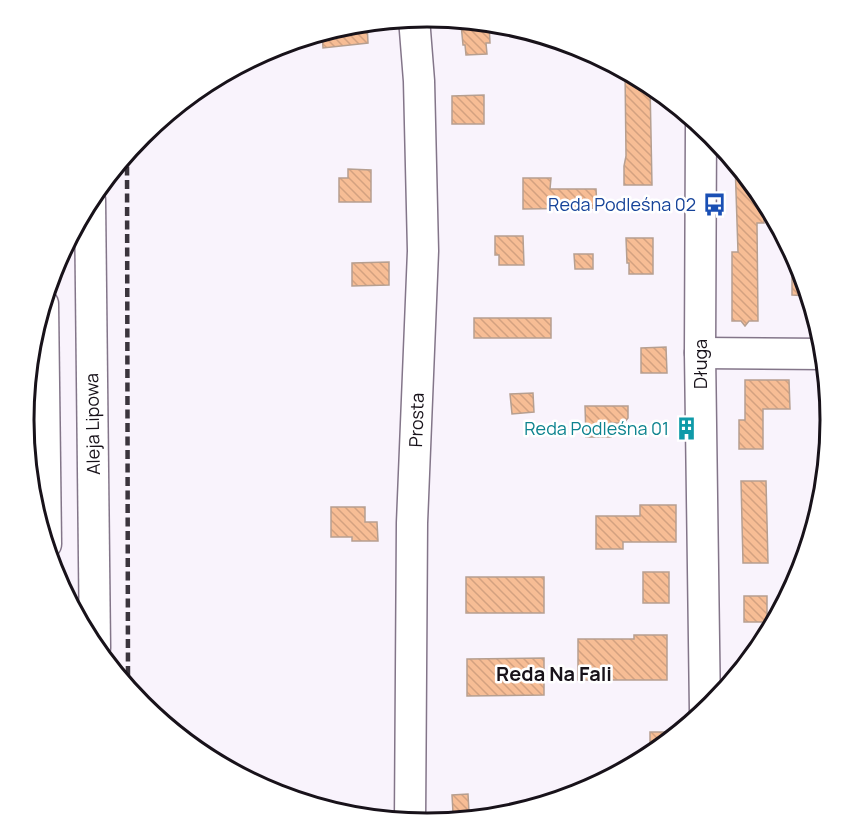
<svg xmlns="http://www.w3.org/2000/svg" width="855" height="840" viewBox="0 0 855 840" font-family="Manrope,sans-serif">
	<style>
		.building { fill: url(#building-back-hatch); stroke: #b69f90; stroke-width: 1.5 }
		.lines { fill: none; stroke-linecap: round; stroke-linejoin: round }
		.minor-casing { stroke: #837589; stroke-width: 33 }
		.minor { stroke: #fff; stroke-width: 30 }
		.rail { stroke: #3b353d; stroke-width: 4.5; stroke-dasharray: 9 4.5; stroke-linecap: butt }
		.labels { text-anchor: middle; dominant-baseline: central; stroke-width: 5; stroke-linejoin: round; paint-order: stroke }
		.transit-label { font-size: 18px; fill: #164399; stroke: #fff; text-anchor: end }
		.street-label { font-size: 18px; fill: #18121a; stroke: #fff }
		.culture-label { font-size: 18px; fill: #0d838f; stroke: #fff; text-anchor: end }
		.neighbourhood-label { font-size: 20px; font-weight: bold; fill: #18121a; stroke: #fff }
		.rim { fill: none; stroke: #18121a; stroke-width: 3 }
	</style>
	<defs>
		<pattern id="building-back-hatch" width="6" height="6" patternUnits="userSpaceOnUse" patternTransform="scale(1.5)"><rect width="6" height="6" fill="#f7bd95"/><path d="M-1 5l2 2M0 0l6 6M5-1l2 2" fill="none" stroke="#d3a180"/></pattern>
	</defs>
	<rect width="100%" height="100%" fill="#f9f3fc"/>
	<g class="building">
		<polygon points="367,22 368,43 323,48 322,32 349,24"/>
		<polygon points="489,23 490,43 486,43 487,54 466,55 465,45 463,45 461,24"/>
		<polygon points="625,70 650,84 652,185 624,185 624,166 626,156"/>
		<polygon points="484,95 484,124 452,124 452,96"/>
		<polygon points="735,162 763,196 764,223 757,223 758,321 749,321 745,326 741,321 732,321 732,252 738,252"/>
		<polygon points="348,169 371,170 371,202 339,202 339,178 348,178"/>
		<polygon points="523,178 551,178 550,189 596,189 597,208 523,209"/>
		<polygon points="495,236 523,236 524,265 499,265 499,255 495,255"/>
		<polygon points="626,238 653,238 653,274 629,274 629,263 627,263"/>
		<polygon points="792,250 800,266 809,296 792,295"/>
		<polygon points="574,254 593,254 593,269 575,269"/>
		<polygon points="389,262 389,285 352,286 352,263"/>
		<rect x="474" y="318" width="77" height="20"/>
		<polygon points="666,347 667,373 641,373 641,348"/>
		<polygon points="745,380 789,380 790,409 763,409 763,449 739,449 739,420 745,420"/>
		<polygon points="533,393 534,412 512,414 510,394"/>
		<polygon points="585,406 628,406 628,418 624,423 611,423 611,437 586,437"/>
		<polygon points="741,481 766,481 768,563 743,563"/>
		<polygon points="640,505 676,505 676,542 623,542 623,549 596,549 596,516 640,516"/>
		<polygon points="331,507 365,507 365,522 377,522 378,541 352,541 352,537 331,537"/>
		<rect x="643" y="572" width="26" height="31"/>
		<rect x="466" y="577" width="78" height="36"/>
		<rect x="744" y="596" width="23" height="26"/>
		<polygon points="634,635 667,635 667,680 578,680 578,639 634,639"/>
		<polygon points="544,658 544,695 467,696 467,659"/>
		<polygon points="650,732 680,732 650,757"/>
		<polygon points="468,794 469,812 453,813 452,795"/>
	</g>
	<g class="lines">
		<defs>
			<g id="minor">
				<polyline points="701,125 700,353 705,712"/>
				<polyline points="90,200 95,648"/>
				<polyline points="43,304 46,544"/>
				<polyline points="700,353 825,354"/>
				<polyline points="410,822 412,523 423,251 419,81 414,18"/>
			</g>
		</defs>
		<use href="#minor" class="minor-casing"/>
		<use href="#minor" class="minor"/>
		<polyline class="rail" points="127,153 128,688"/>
	</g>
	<defs>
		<symbol id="bus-bare" viewBox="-9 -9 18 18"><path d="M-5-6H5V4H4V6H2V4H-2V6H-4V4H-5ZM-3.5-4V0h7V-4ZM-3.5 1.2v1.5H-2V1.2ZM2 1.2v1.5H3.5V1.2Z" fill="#1a4fb4" stroke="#fff" stroke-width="2.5" paint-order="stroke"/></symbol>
		<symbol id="building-bare" viewBox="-9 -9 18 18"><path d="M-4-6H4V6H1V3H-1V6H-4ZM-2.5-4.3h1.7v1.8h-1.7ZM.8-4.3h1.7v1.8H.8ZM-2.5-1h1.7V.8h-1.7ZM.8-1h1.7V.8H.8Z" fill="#0f9aa8" stroke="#fff" stroke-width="2.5" paint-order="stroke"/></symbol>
	</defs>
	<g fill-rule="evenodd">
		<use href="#bus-bare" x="698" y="188" width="33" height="33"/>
		<use href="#building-bare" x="670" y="412" width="33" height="33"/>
	</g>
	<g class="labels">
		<g class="transit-label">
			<text x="696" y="204">Reda Podleśna 02</text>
		</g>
		<g class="street-label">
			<text transform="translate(700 364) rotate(-90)">Długa</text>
			<text transform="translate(416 420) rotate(-88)">Prosta</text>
			<text transform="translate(92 424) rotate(-91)">Aleja Lipowa</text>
		</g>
		<g class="culture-label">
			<text x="669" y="428">Reda Podleśna 01</text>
		</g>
		<g class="neighbourhood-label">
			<text x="554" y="673">Reda Na Fali</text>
		</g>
	</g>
	<path d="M0 0H855V840H0ZM34 420a393 393 0 1 1 786 0a393 393 0 1 1-786 0Z" fill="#fff" fill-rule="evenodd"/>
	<path class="rim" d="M34 420a393 393 0 1 1 786 0a393 393 0 1 1-786 0Z"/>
</svg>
